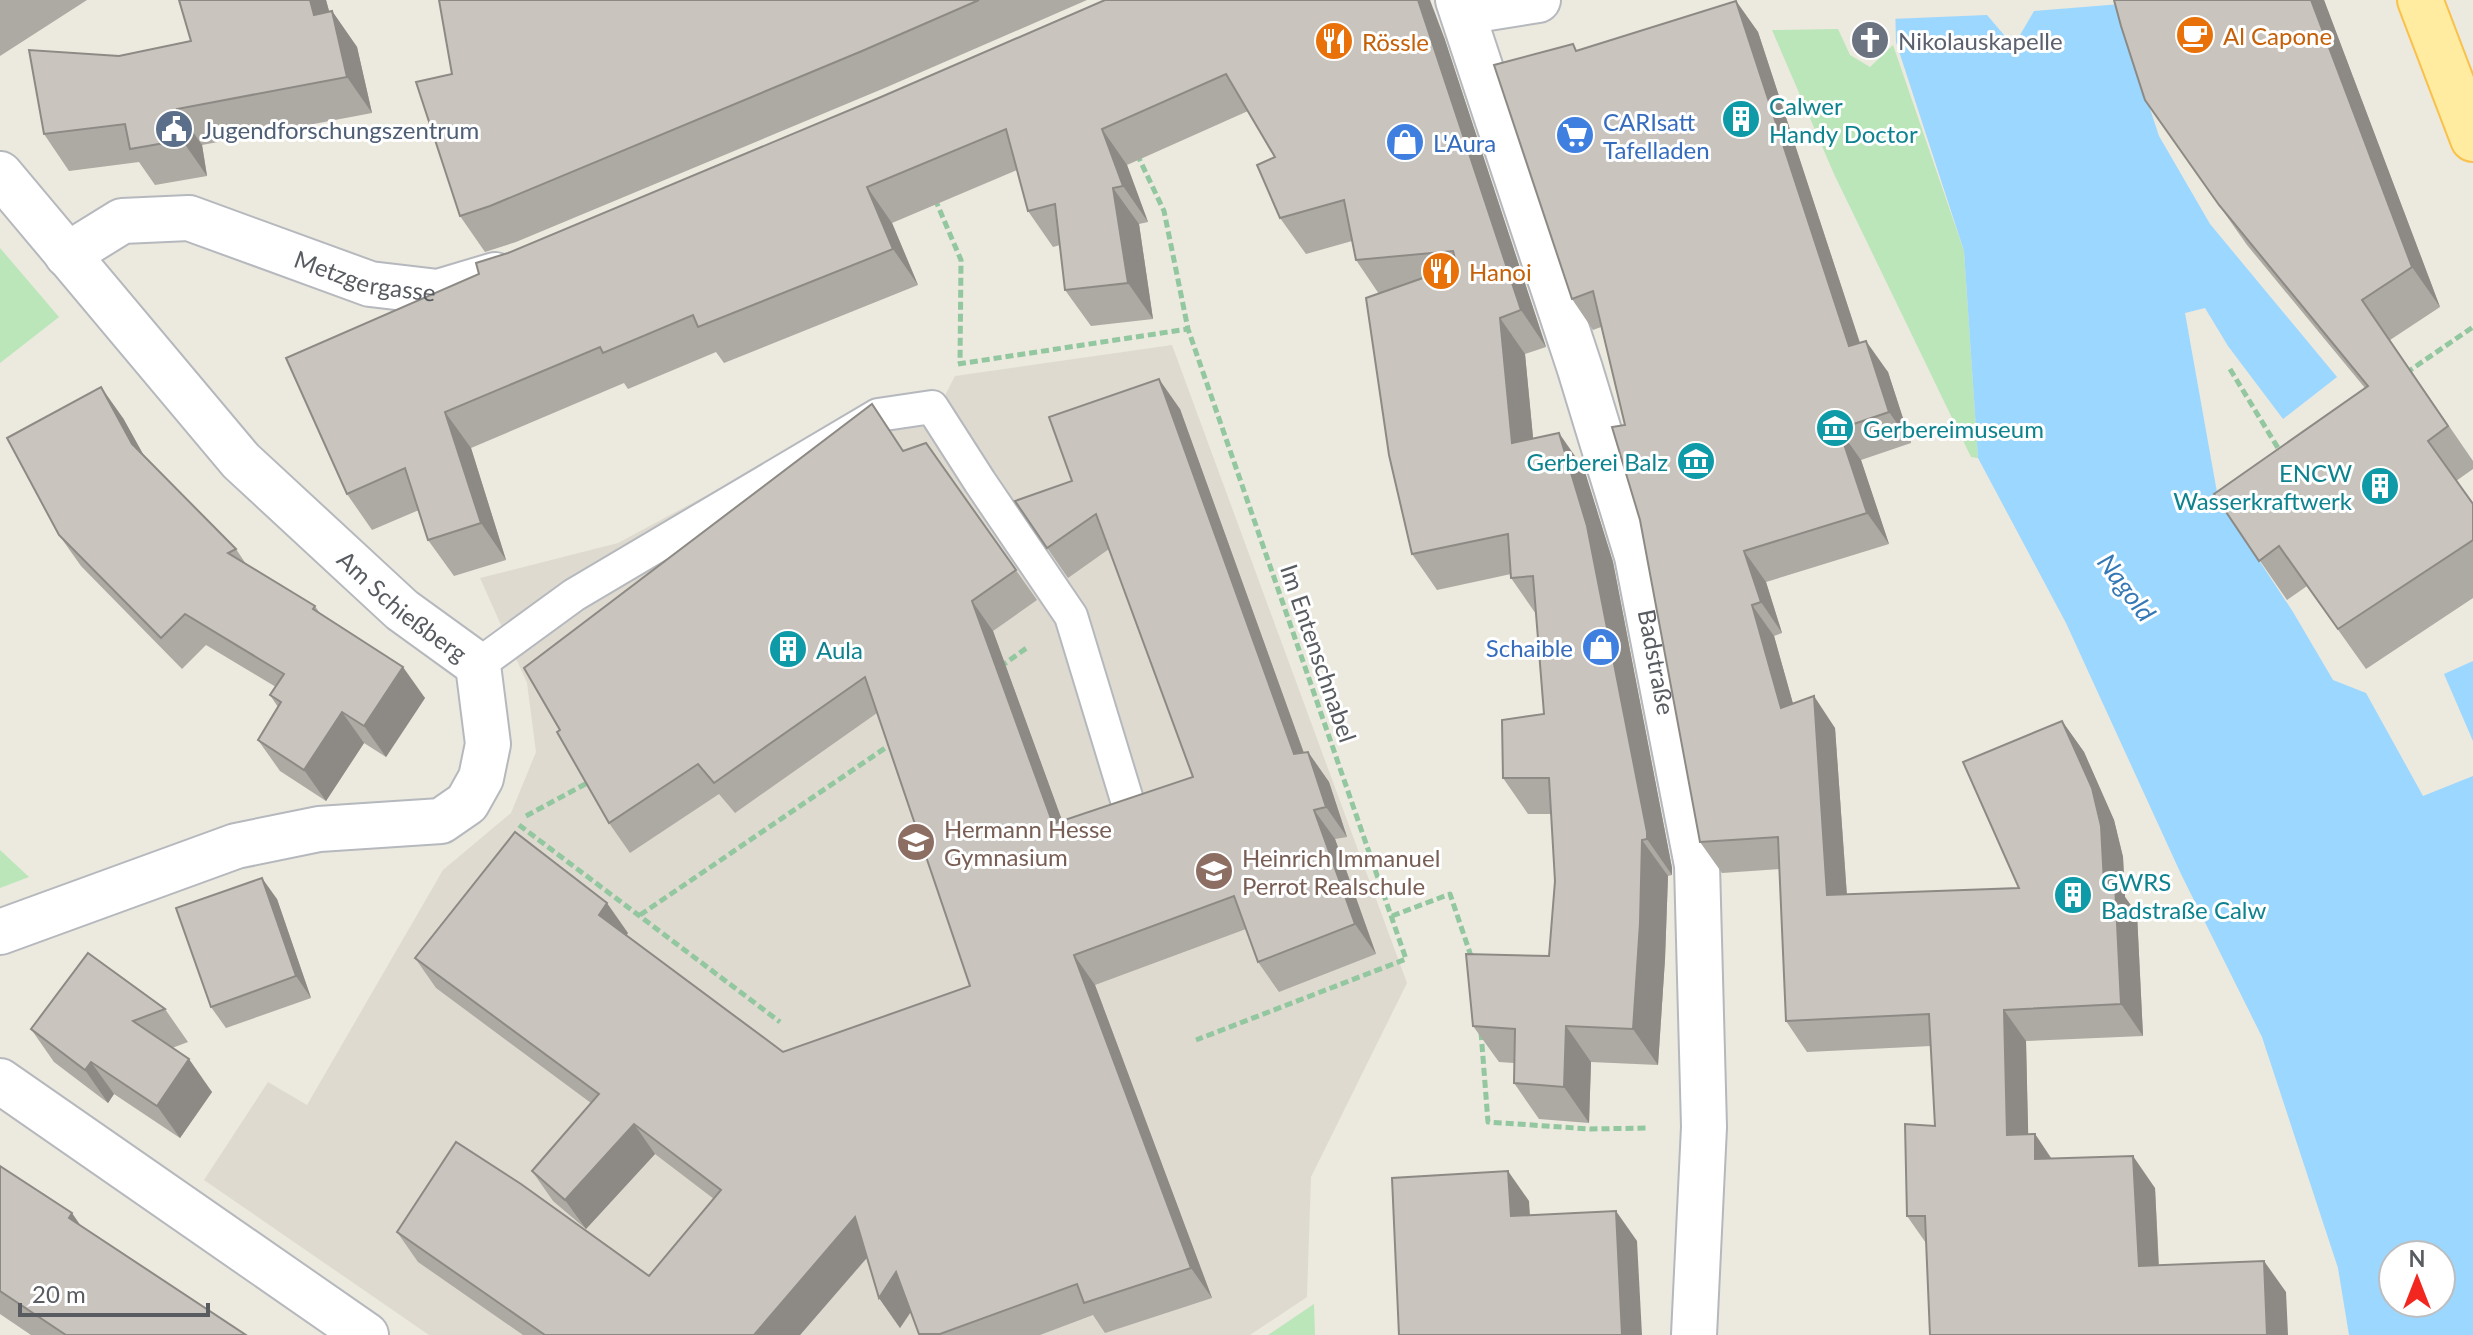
<svg xmlns="http://www.w3.org/2000/svg" width="2473" height="1335" viewBox="0 0 2473 1335" font-family="Lato,sans-serif">
	<style>
		.education { fill: #dedacf }
		.green { fill: #bae6b9 }
		.water { fill: #9bd7ff; fill-rule: evenodd }
		.pier { fill: #ece9de }
		.lines { fill: none; stroke-linecap: round; stroke-linejoin: round }
		.lane-casing { stroke: #b5b8bd; stroke-width: 36 }
		.street-casing { stroke: #b5b8bd; stroke-width: 48 }
		.primary-casing { stroke: #f9c14b; stroke-width: 48 }
		.path { stroke: #92c79f; stroke-width: 5; stroke-dasharray: 8 4; stroke-linecap: butt }
		.lane { stroke: #fff; stroke-width: 32 }
		.street { stroke: #fff; stroke-width: 44 }
		.primary { stroke: #ffeca0; stroke-width: 44 }
		.wall { fill: #ada9a3 }
		.shaded-wall { fill: #8d8a85 }
		.building { fill: #c9c5be; stroke: #8d8a85; stroke-width: 2 }
		.labels { text-anchor: middle; dominant-baseline: central; stroke-width: 6; stroke-linejoin: round; paint-order: stroke }
		.food-label { font-size: 24px; fill: #c56008; stroke: #fff; text-anchor: start }
		.worship-label { font-size: 24px; fill: #5b616d; stroke: #fff; text-anchor: start }
		.culture-label { font-size: 24px; fill: #0d838f; stroke: #fff; text-anchor: start }
		.shop-label { font-size: 24px; fill: #366cbe; stroke: #fff; text-anchor: start }
		.service-label { font-size: 24px; fill: #4e5e75; stroke: #fff; text-anchor: start }
		.street-label { font-size: 24px; fill: #585c61; stroke: #fff }
		.education-label { font-size: 24px; fill: #785e54; stroke: #fff; text-anchor: start }
		.water-label { font-size: 26px; font-style: italic; fill: #3578b6; stroke: #fff }
	</style>
	<rect width="100%" height="100%" fill="#ece9de"/>
	<polygon class="education" points="1172,345 1407,983 1311,1177 1307,1297 1250,1335 429,1335 204,1180 268,1082 307,1105 443,870 511,813 536,752 527,683 480,578 618,543 880,402 941,403 955,376"/>
	<g class="green">
		<polygon points="1838,29 1850,55 1870,67 1893,45 1964,251 1978,458 1971,457 1834,174 1772,30"/>
		<polygon points="0,248 59,317 0,363"/>
		<polygon points="0,850 29,877 0,888"/>
		<polygon points="1314,1304 1315,1335 1268,1335"/>
	</g>
	<g class="water">
		<path d="M1895,0h222l1,12 41,124 51,88 127,153 -54,42 -55,-73 -23,-38 -20,5 33,185 75,114 40,68 33,13 57,103 50,-20v559h-124l-11,-67 -76,-231 -81,-163 -115,-251 -88,-165 -14,-207 -68,-209zM2393,1255h48v48h-48z"/>
		<polygon points="2473,661 2473,741 2444,674"/>
	</g>
	<polygon class="pier" points="1891,0 2121,0 2121,4 2034,11 2016,42 2010,42 1987,15 1891,19"/>
	<g class="lines">
		<defs>
			<polyline id="lane" points="478,665 574,595 878,415 932,407 980,482 1071,616 1127,800"/>
			<g id="street">
				<path id="s1" d="M1458,0l122,369 57,187 60,309 7,262 -10,208"/>
				<polyline points="1463,12 1538,0"/>
				<path id="s2" d="M0,174l241,287 161,149 76,55 10,79 -7,34 -14,25 -26,18 -122,8 -83,17 -236,86"/>
				<path id="s3" d="M67,255l55,-34 67,-3 181,66 68,8 57,-17"/>
				<polyline points="0,1081 366,1335"/>
			</g>
			<polyline id="primary" points="2420,0 2473,139"/>
		</defs>
		<use href="#lane" class="lane-casing"/>
		<use href="#street" class="street-casing"/>
		<use href="#primary" class="primary-casing"/>
		<g class="path">
			<polyline points="1137,154 1164,211 1188,329 1406,959 1196,1040"/>
			<polyline points="935,199 961,260 960,363"/>
			<polyline points="958,364 1188,329"/>
			<polyline points="2230,369 2281,453"/>
			<polyline points="2406,373 2473,327"/>
			<polyline points="1000,667 1028,647"/>
			<polyline points="526,816 589,782"/>
			<polyline points="519,825 780,1022"/>
			<polyline points="640,915 891,744"/>
			<polyline points="1392,916 1450,894 1472,959"/>
			<polyline points="1481,1032 1488,1122 1590,1129 1648,1128"/>
		</g>
		<use href="#lane" class="lane"/>
		<use href="#street" class="street"/>
		<use href="#primary" class="primary"/>
	</g>
	<g class="wall">
		<polygon points="0,0 87,0 0,56"/>
		<polygon points="179,0 326,0 329,11 332,11 357,47 372,113 202,145 207,176 155,185 139,162 69,171 44,134 119,56 191,41"/>
		<polygon points="439,0 1087,0 887,87 516,242 485,252 460,216 452,74"/>
		<polygon points="2114,0 2324,0 2440,307 2390,340 2473,461 2473,469 2456,481 2473,504 2473,598 2366,669 2307,586 2287,600 2214,494 2365,388 2247,245 2145,100"/>
		<polygon points="1736,1 1758,32 1860,343 1888,372 1911,443 1861,460 1889,544 1766,582 1782,633 1774,636 1793,704 1835,728 1847,895 2019,888 2062,721 2084,752 2114,820 2123,857 2125,897 2137,914 2143,1036 2026,1041 2028,1135 2035,1134 2052,1159 2155,1188 2159,1265 2286,1292 1926,1243 1907,1216 1935,1126 1931,1046 1807,1052 1786,1021 1780,869 1722,873 1700,842 1625,425 1601,327 1593,330 1572,299 1578,50"/>
		<polygon points="1444,37 1546,347 1525,354 1533,438 1584,469 1613,562 1672,868 1672,875 1668,876 1665,959 1658,1065 1591,1062 1589,1123 1539,1119 1514,1083 1514,1063 1499,1062 1473,1026 1549,956 1555,881 1551,814 1528,814 1503,778 1544,714 1536,614 1511,578 1511,574 1437,590 1412,554 1379,294 1356,260 1352,241 1306,254 1280,218 1275,157 1248,111 1127,165 1148,222 1139,224 1153,319 1091,326 1065,290 1060,245 1053,247 1028,211 1017,170 892,223 918,285 724,363 716,352 628,389 624,383 471,448 506,560 454,576 428,540 419,510 372,530 347,494 479,274 508,253 881,97"/>
		<polygon points="1180,409 1304,753 1308,752 1329,782 1347,837 1335,839 1376,954 1279,992 1258,962 1246,929 1095,985 1212,1298 1105,1333 1093,1315 1040,1335 919,1335 911,1312 900,1328 879,1298 867,1258 800,1335 523,1335 418,1262 397,1232 649,1276 714,1199 655,1154 586,1229 553,1201 532,1171 591,1103 436,988 415,958 628,933 626,936 783,1052 970,986 877,713 735,813 719,794 630,853 609,823 904,451 926,443 1037,600 993,631 1062,821 1193,777 1109,549 1068,578 1015,501 1072,481"/>
		<polygon points="123,418 143,454 236,549 246,564 315,606 319,612 425,698 386,757 364,743 326,801 280,771 258,740 278,707 270,695 276,687 206,645 182,669 81,566 59,535"/>
		<polygon points="277,899 311,998 226,1028 211,1007"/>
		<polygon points="165,1009 188,1042 172,1048 212,1092 180,1138 114,1094 108,1103 54,1062 31,1029"/>
		<polygon points="0,1166 79,1225 246,1335 31,1335 0,1314"/>
	</g>
	<g class="shaded-wall">
		<polygon points="310,0 326,0 340,51 314,15"/>
		<polygon points="1418,0 1430,0 1444,37 1546,347 1521,310"/>
		<polygon points="2311,0 2324,0 2440,307 2412,267"/>
		<polygon points="1736,1 1758,32 1871,377 1849,346"/>
		<polygon points="332,11 357,47 372,113 347,77"/>
		<polygon points="177,109 202,145 207,176 182,140"/>
		<polygon points="1102,129 1127,165 1148,222 1123,186"/>
		<polygon points="867,187 892,223 918,285 893,249"/>
		<polygon points="1113,188 1139,224 1153,319 1128,283"/>
		<polygon points="1500,318 1525,354 1537,479 1512,443"/>
		<polygon points="1866,341 1888,372 1911,443 1889,412"/>
		<polygon points="1159,379 1180,409 1315,784 1294,754"/>
		<polygon points="101,387 123,418 154,474 132,444"/>
		<polygon points="445,412 471,448 506,560 481,523"/>
		<polygon points="1839,429 1861,460 1889,544 1867,513"/>
		<polygon points="1559,433 1584,469 1613,562 1672,868 1672,875 1647,839"/>
		<polygon points="1744,551 1766,582 1782,633 1761,602"/>
		<polygon points="972,601 993,631 1074,853 1053,824"/>
		<polygon points="1752,605 1774,636 1803,739 1781,708"/>
		<polygon points="403,667 425,698 386,757 364,726"/>
		<polygon points="1814,696 1835,728 1849,926 1827,895"/>
		<polygon points="342,712 364,743 326,801 304,770"/>
		<polygon points="2062,721 2084,752 2114,820 2123,857 2125,897 2137,914 2143,1036 2121,1004 2104,883"/>
		<polygon points="1308,752 1329,782 1347,837 1326,807"/>
		<polygon points="1314,810 1335,839 1376,954 1355,924"/>
		<polygon points="1642,840 1668,876 1665,959 1658,1065 1633,1029"/>
		<polygon points="262,878 277,899 311,998 296,976"/>
		<polygon points="607,903 628,933 620,945 599,915"/>
		<polygon points="1074,955 1095,985 1212,1298 1191,1268"/>
		<polygon points="2004,1010 2026,1041 2029,1167 2007,1135"/>
		<polygon points="1566,1026 1591,1062 1589,1123 1564,1087"/>
		<polygon points="189,1059 212,1092 180,1138 157,1106"/>
		<polygon points="91,1062 114,1094 108,1103 85,1070"/>
		<polygon points="634,1124 655,1154 586,1229 565,1200"/>
		<polygon points="2035,1134 2056,1166 2035,1159"/>
		<polygon points="2133,1156 2155,1188 2160,1297 2139,1266"/>
		<polygon points="1508,1171 1529,1201 1532,1246 1511,1216"/>
		<polygon points="1616,1211 1637,1241 1642,1335 1622,1335"/>
		<polygon points="72,1213 103,1258 69,1218"/>
		<polygon points="855,1217 876,1247 800,1335 754,1335"/>
		<polygon points="2264,1261 2286,1292 2288,1335 2267,1335"/>
		<polygon points="896,1272 917,1302 900,1328 879,1298"/>
	</g>
	<g class="building">
		<polygon points="179,0 310,0 314,15 332,11 347,77 177,109 182,140 130,149 125,124 44,134 29,50 119,56 191,41"/>
		<polygon points="439,0 979,0 862,51 490,206 460,216 416,82 452,74"/>
		<polygon points="1105,0 1418,0 1521,310 1500,318 1512,443 1559,433 1587,526 1647,832 1647,839 1642,840 1640,923 1633,1029 1566,1026 1564,1087 1514,1083 1515,1029 1473,1026 1466,954 1549,956 1555,881 1549,778 1503,778 1502,720 1544,714 1533,576 1511,578 1508,534 1412,554 1389,455 1366,298 1457,266 1453,251 1356,260 1344,200 1280,218 1257,165 1275,157 1226,74 1102,129 1123,186 1113,188 1128,283 1065,290 1055,204 1028,211 1006,129 867,187 893,249 698,327 693,315 603,353 600,347 445,412 481,523 428,540 405,468 347,494 286,358 479,274 476,263 508,253 881,97"/>
		<polygon points="2114,0 2311,0 2412,267 2362,300 2448,426 2428,441 2473,504 2473,540 2338,629 2279,546 2259,561 2214,494 2368,386 2219,205 2145,100 2121,26"/>
		<polygon points="1736,1 1849,346 1866,341 1889,412 1839,429 1867,513 1744,551 1761,602 1752,605 1781,708 1814,696 1827,895 2019,888 1963,762 2062,721 2092,788 2101,826 2104,883 2115,883 2121,1004 2004,1010 2007,1135 2035,1134 2035,1159 2133,1156 2139,1266 2264,1261 2267,1335 1930,1335 1925,1216 1907,1216 1905,1124 1935,1126 1929,1014 1786,1021 1778,837 1700,842 1640,520 1612,427 1625,425 1593,291 1572,299 1494,65 1573,44 1576,51"/>
		<polygon points="1159,379 1294,754 1308,752 1326,807 1314,810 1355,924 1258,962 1234,896 1074,955 1191,1268 1084,1303 1077,1284 940,1334 919,1334 896,1272 879,1298 855,1217 754,1335 545,1335 397,1232 456,1142 521,1184 649,1276 721,1190 634,1124 565,1200 532,1171 599,1094 415,958 515,832 607,903 599,915 783,1052 970,986 865,677 714,783 698,764 609,823 557,732 560,730 524,668 872,404 903,451 926,443 1016,570 972,601 1053,824 1193,777 1096,514 1047,548 1015,501 1072,481 1049,417"/>
		<polygon points="101,387 132,444 236,549 228,553 315,606 313,609 403,667 364,726 342,712 304,770 258,740 281,702 270,695 284,674 185,614 161,638 59,535 7,438"/>
		<polygon points="262,878 296,976 211,1007 176,908"/>
		<polygon points="88,953 165,1009 133,1021 189,1059 157,1106 91,1062 85,1070 31,1029"/>
		<polygon points="0,1166 72,1213 69,1218 246,1335 66,1335 0,1291"/>
		<polygon points="1508,1171 1511,1216 1616,1211 1622,1335 1399,1335 1392,1178"/>
	</g>
	<defs>
		<symbol id="cafe-disc" viewBox="-11 -11 22 22"><circle r="9.5" fill="#e8710a" stroke="#fff"/><path d="M-5.5-4.5H6V0H3Q3 3.5 0 3.5H-2.5Q-5.5 3.5-5.5 0ZM3-3.2v2h1.7v-2ZM-6 4.5H4V6H-6Z" fill="#fff"/></symbol>
		<symbol id="church-disc" viewBox="-11 -11 22 22"><circle r="9.5" fill="#6b7280" stroke="#fff"/><path d="M-1.2-6h2.4v3.5h3.3v2.4h-3.3V6h-2.4V-.1h-3.3v-2.4h3.3Z" fill="#fff"/></symbol>
		<symbol id="restaurant-disc" viewBox="-11 -11 22 22"><circle r="9.5" fill="#e8710a" stroke="#fff"/><path d="M-5-6h1v4h1v-4h1v4h1v-4h1v5L-1.5 .5V6h-2V.5L-5-1ZM5-6V6H3V1.5H1.5Q1.5-4 5-6Z" fill="#fff"/></symbol>
		<symbol id="building-disc" viewBox="-11 -11 22 22"><circle r="9.5" fill="#0f9aa8" stroke="#fff"/><path d="M-4-6H4V6H1V3H-1V6H-4ZM-2.5-4.3h1.7v1.8h-1.7ZM.8-4.3h1.7v1.8H.8ZM-2.5-1h1.7V.8h-1.7ZM.8-1h1.7V.8H.8Z" fill="#fff"/></symbol>
		<symbol id="civic-disc" viewBox="-11 -11 22 22"><circle r="9.5" fill="#5c6f8a" stroke="#fff"/><path d="M-.6-6.5H3V-4.5H.6V-3L4-1V1h2V6H-6V1h2V-1L-.6-3ZM-1.2 2.5V6h2.4V2.5Z" fill="#fff"/></symbol>
		<symbol id="supermarket-disc" viewBox="-11 -11 22 22"><circle r="9.5" fill="#3f7fe0" stroke="#fff"/><path d="M-6-5.5h2.5l.6 2H6L4.5 2H-2.5L-4.4-4H-6ZM-1.5 3.2a1.3 1.3 0 1 0 .1 0ZM3 3.2a1.3 1.3 0 1 0 .1 0Z" fill="#fff"/></symbol>
		<symbol id="shop-disc" viewBox="-11 -11 22 22"><circle r="9.5" fill="#3f7fe0" stroke="#fff"/><path d="M-5-2.5h2.3a2.7 3.5 0 0 1 5.4 0H5L5.5 6h-11ZM-1.5-2.5h3a1.5 2.3 0 0 0-3 0Z" fill="#fff"/></symbol>
		<symbol id="museum-disc" viewBox="-11 -11 22 22"><circle r="9.5" fill="#0f9aa8" stroke="#fff"/><path d="M0-6L6-3V-2H-6V-3ZM-5-1h2V3h-2ZM-1-1h2V3h-2ZM3-1h2V3H3ZM-6 4H6V6H-6Z" fill="#fff"/></symbol>
		<symbol id="school-disc" viewBox="-11 -11 22 22"><circle r="9.5" fill="#8d6e63" stroke="#fff"/><path d="M0-5L7-2L0 1L-7-2ZM-4 1L0 2.5L4 1V4Q0 6-4 4Z" fill="#fff"/></symbol>
	</defs>
	<g fill-rule="evenodd">
		<use href="#cafe-disc" x="2173" y="13" width="44" height="44"/>
		<use href="#church-disc" x="1848" y="18" width="44" height="44"/>
		<use href="#restaurant-disc" x="1312" y="19" width="44" height="44"/>
		<use href="#building-disc" x="1719" y="97" width="44" height="44"/>
		<use href="#civic-disc" x="152" y="107" width="44" height="44"/>
		<use href="#supermarket-disc" x="1553" y="113" width="44" height="44"/>
		<use href="#shop-disc" x="1383" y="120" width="44" height="44"/>
		<use href="#restaurant-disc" x="1419" y="249" width="44" height="44"/>
		<use href="#museum-disc" x="1813" y="406" width="44" height="44"/>
		<use href="#museum-disc" x="1674" y="439" width="44" height="44"/>
		<use href="#building-disc" x="2358" y="464" width="44" height="44"/>
		<use href="#shop-disc" x="1579" y="625" width="44" height="44"/>
		<use href="#building-disc" x="766" y="627" width="44" height="44"/>
		<use href="#school-disc" x="894" y="820" width="44" height="44"/>
		<use href="#school-disc" x="1192" y="849" width="44" height="44"/>
		<use href="#building-disc" x="2051" y="873" width="44" height="44"/>
	</g>
	<g class="labels">
		<g class="food-label">
			<text x="2223" y="35">Al Capone</text>
			<text x="1362" y="41">Rössle</text>
			<text x="1469" y="271">Hanoi</text>
		</g>
		<g class="worship-label">
			<text x="1898" y="40">Nikolauskapelle</text>
		</g>
		<g class="culture-label">
			<text x="1769" y="105">Calwer<tspan x="1769" dy="28">Handy Doctor</tspan></text>
			<text x="1863" y="428">Gerbereimuseum</text>
			<text x="1668" y="461" text-anchor="end">Gerberei Balz</text>
			<text x="2352" y="472" text-anchor="end">ENCW<tspan x="2352" dy="28">Wasserkraftwerk</tspan></text>
			<text x="816" y="649">Aula</text>
			<text x="2101" y="881">GWRS<tspan x="2101" dy="28">Badstraße Calw</tspan></text>
		</g>
		<g class="shop-label">
			<text x="1603" y="121">CARIsatt<tspan x="1603" dy="28">Tafelladen</tspan></text>
			<text x="1433" y="142">L'Aura</text>
			<text x="1573" y="647" text-anchor="end">Schaible</text>
		</g>
		<g class="service-label">
			<text x="202" y="129">Jugendforschungszentrum</text>
		</g>
		<g class="street-label">
			<text stroke="none"><textPath href="#s3" startOffset="318">Metzgergasse</textPath></text>
			<text stroke="none"><textPath href="#s2" startOffset="592">Am Schießberg</textPath></text>
			<text transform="translate(1319 653) rotate(71)">Im Entenschnabel</text>
			<text stroke="none"><textPath href="#s1" startOffset="692">Badstraße</textPath></text>
		</g>
		<g class="education-label">
			<text x="944" y="828">Hermann Hesse<tspan x="944" dy="28">Gymnasium</tspan></text>
			<text x="1242" y="857">Heinrich Immanuel<tspan x="1242" dy="28">Perrot Realschule</tspan></text>
		</g>
		<g class="water-label">
			<text transform="translate(2127 587) rotate(53)">Nagold</text>
		</g>
	</g>
	<g transform="translate(2417 1279)"><circle r="38" fill="#ffffff" stroke="#bcbec0" stroke-width="2"/>
	<path d="M0-6L14 30L0 20L-14 30Z" fill="#f2271f"/>
	<text y="-12" font-size="22" font-weight="bold" text-anchor="middle" fill="#585c61">N</text>
	</g>
	<path d="M20 1303v12h188v-12" fill="none" stroke="#585c61" stroke-width="4"/>
	<text x="32" y="1303" font-size="24" fill="#585c61" stroke="#ffffff" stroke-width="6" paint-order="stroke">20 m</text>
</svg>
